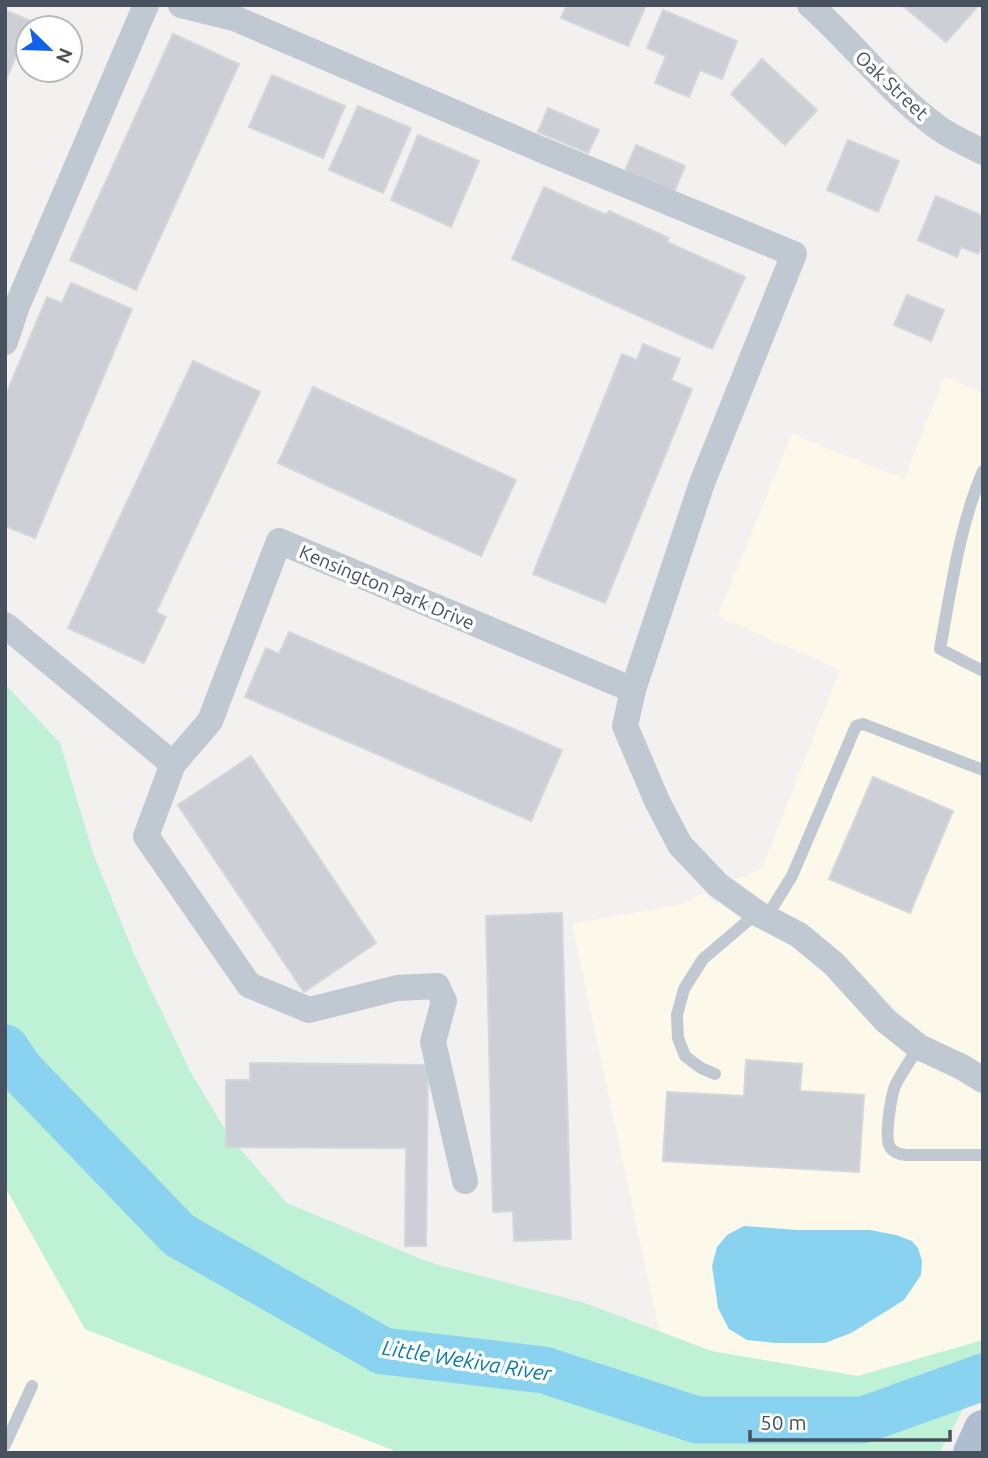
<svg xmlns="http://www.w3.org/2000/svg" width="988" height="1458" viewBox="0 0 988 1458" font-family="Ubuntu,sans-serif">
	<style>
		.commercial { fill: #fdf9ea; fill-rule: evenodd }
		.green { fill: #bef1d5 }
		.water { fill: #89d3f0 }
		.lines { fill: none; stroke-linecap: round; stroke-linejoin: round }
		.river { stroke: #89d3f0; stroke-width: 47 }
		.building { fill: #cccfd5; stroke: #d4d6dc; stroke-width: 2 }
		.lane { stroke: #c0c9d2; stroke-width: 12 }
		.street { stroke: #c0c9d2; stroke-width: 26 }
		.primary { stroke: #afbdd0; stroke-width: 38 }
		.labels { text-anchor: middle; dominant-baseline: central; stroke-width: 7; stroke-linejoin: round; paint-order: stroke }
		.street-label { font-size: 19px; fill: #47525e; stroke: #fff }
		.water-label { font-size: 21px; font-style: italic; fill: #087baa; stroke: #fff }
	</style>
	<rect width="100%" height="100%" fill="#f3f0f0"/>
	<g class="commercial">
		<polygon points="945,377 983,393 983,1064 926,1035 897,1011 845,956 809,925 765,902 735,880 762,869 840,670 718,616 792,434 904,479"/>
		<path d="M705,893l12,12 2,-2 32,22 40,21 33,27 51,56 34,28 46,22 28,17v244l-125,36 -147,-25 -52,-20 -87,-407 106,-19zM744,1226l53,4h73l26,5 16,6 -8,59 -53,34 -27,9z"/>
		<polygon points="5,1187 85,1329 400,1453 5,1453"/>
	</g>
	<polygon class="green" points="5,684 60,743 93,853 135,956 190,1071 229,1136 287,1203 431,1263 585,1303 711,1351 858,1376 983,1340 983,1373 939,1453 400,1453 85,1329 5,1187"/>
	<polygon class="water" points="744,1226 797,1230 870,1230 896,1235 912,1241 918,1248 922,1261 921,1275 904,1300 851,1333 825,1343 775,1343 747,1340 729,1329 718,1308 712,1266 717,1247 727,1235"/>
	<g class="lines">
		<polyline class="river" points="5,1048 21,1071 179,1235 383,1351 544,1370 697,1420 863,1420 983,1377"/>
	</g>
	<g class="building">
		<polygon points="567,5 646,5 628,46 561,18"/>
		<polygon points="902,5 979,5 946,42"/>
		<polygon points="5,10 31,21 5,82"/>
		<polygon points="663,10 737,41 722,79 700,70 689,97 655,83 666,56 647,48"/>
		<polygon points="173,34 239,64 136,290 70,260"/>
		<polygon points="762,59 817,110 785,145 731,94"/>
		<polygon points="272,75 345,106 323,158 249,127"/>
		<polygon points="358,106 411,128 383,193 329,170"/>
		<polygon points="548,108 599,130 588,153 538,132"/>
		<polygon points="418,135 479,161 451,227 391,200"/>
		<polygon points="848,140 899,161 878,212 827,190"/>
		<polygon points="636,145 685,166 674,192 625,171"/>
		<polygon points="544,187 606,215 609,211 669,238 667,242 745,277 712,349 512,259"/>
		<polygon points="936,196 983,216 983,242 978,254 961,247 957,257 918,240"/>
		<polygon points="71,283 132,309 35,538 5,526 5,397 47,297 62,303"/>
		<polygon points="907,295 944,310 931,341 894,325"/>
		<polygon points="643,344 680,359 671,380 692,389 605,603 533,574 622,354 637,360"/>
		<polygon points="193,361 260,392 156,612 166,617 144,663 68,628"/>
		<polygon points="313,387 516,480 481,556 278,463"/>
		<polygon points="289,632 562,750 531,821 245,697 266,648 279,654"/>
		<polygon points="251,756 376,943 304,992 178,805"/>
		<polygon points="873,777 953,811 910,913 829,879"/>
		<polygon points="562,913 571,1239 514,1241 513,1211 493,1212 486,916"/>
		<polygon points="746,1060 802,1064 800,1091 864,1095 859,1172 663,1161 667,1092 744,1096"/>
		<polygon points="250,1063 428,1065 426,1246 405,1246 406,1148 226,1147 226,1080 250,1080"/>
	</g>
	<g class="lines">
		<g class="lane">
			<path d="M983,471c-24,56 -32,119 -43,178l43,22"/>
			<polyline points="766,918 792,876 856,726 863,724 983,770"/>
			<path d="M919,1047c-8,12 -18,26 -24,39 -4,11 -11,52 -5,61 4,6 9,7 15,8h78"/>
			<polyline points="715,1074 701,1068 685,1056 678,1038 677,1015 684,989 703,959 757,913"/>
			<polyline points="5,1445 32,1386"/>
		</g>
		<g class="street">
			<polyline points="181,5 234,18 542,150 794,254 702,483 633,690 625,726 657,801 680,845 718,885 757,913 799,935 834,964 886,1021 919,1047 962,1067 983,1080"/>
			<path d="M810,5c45,40 81,89 130,124 13,9 29,16 43,23"/>
			<polyline points="5,342 17,306 146,5"/>
			<polyline points="5,625 173,764"/>
			<polyline points="465,1181 433,1042 444,1001 437,986 397,988 309,1010 249,985 146,836 173,764 210,721 279,541 633,690"/>
		</g>
		<polyline class="primary" points="972,1453 983,1429"/>
	</g>
	<g class="labels">
		<g class="street-label">
			<text transform="translate(892 85) rotate(43)">Oak Street</text>
			<text transform="translate(387 587) rotate(23)">Kensington Park Drive</text>
		</g>
		<g class="water-label">
			<text transform="translate(467 1360) rotate(9)">Little Wekiva River</text>
		</g>
	</g>
	<rect width="988" height="1458" fill="none" stroke="#47525e" stroke-width="14"/>
	<g transform="translate(49 49) rotate(113)"><circle r="33" fill="#ffffff" stroke="#b5babf" stroke-width="2"/>
	<path d="M0-5L12 26L0 18L-12 26Z" fill="#1261ea"/>
	<text y="-10" font-size="19" font-weight="bold" text-anchor="middle" fill="#47525e">N</text>
	</g>
	<path d="M750 1430v10h200v-10" fill="none" stroke="#47525e" stroke-width="3.5"/>
	<text x="760" y="1430" font-size="21" fill="#47525e" stroke="#ffffff" stroke-width="5" paint-order="stroke">50 m</text>
</svg>
